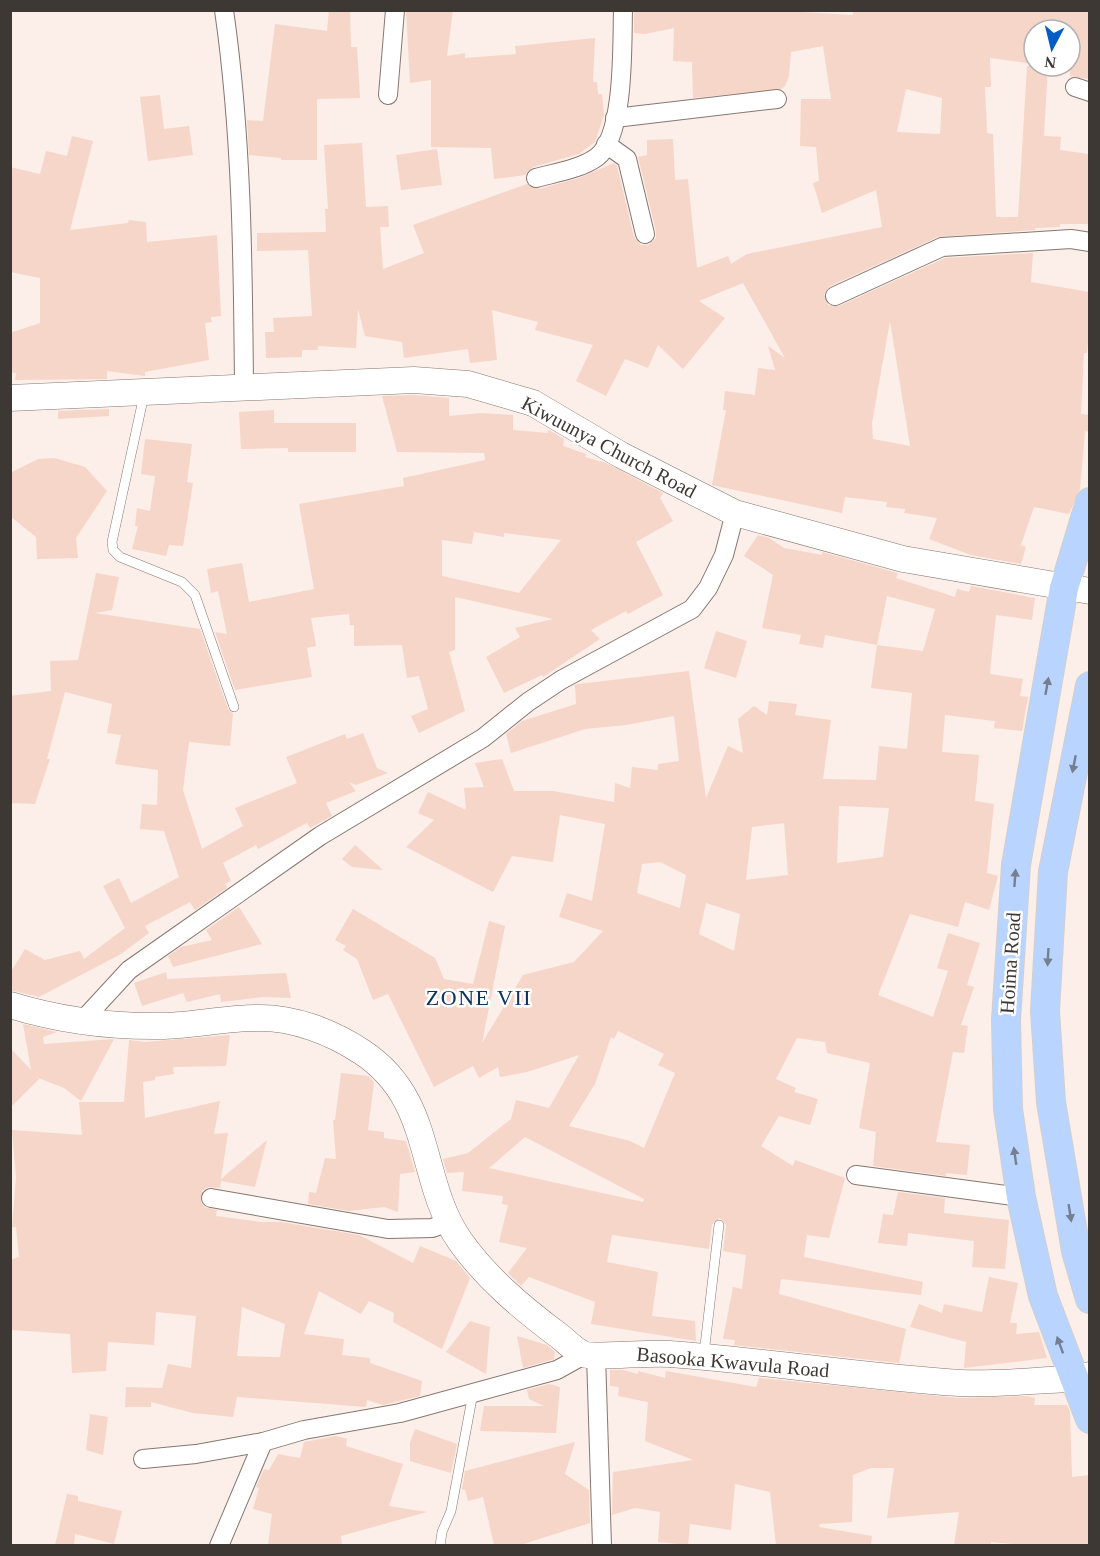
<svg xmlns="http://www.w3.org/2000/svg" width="1100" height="1556" viewBox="0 0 1100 1556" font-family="'Times New Roman',serif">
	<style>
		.building { fill: #f6d6c8; fill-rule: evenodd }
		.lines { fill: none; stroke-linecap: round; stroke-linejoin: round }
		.lane-casing { stroke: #867770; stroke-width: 10 }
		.street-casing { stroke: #867770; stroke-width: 20 }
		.secondary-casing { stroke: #867770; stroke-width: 27 }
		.primary-casing { stroke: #d1cfcf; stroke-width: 30 }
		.lane { stroke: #fff; stroke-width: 9 }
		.street { stroke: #fff; stroke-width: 18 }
		.secondary { stroke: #fff; stroke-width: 26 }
		.primary { stroke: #b9d5ff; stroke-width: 28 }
		.oneway { fill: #757f90 }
		.labels { text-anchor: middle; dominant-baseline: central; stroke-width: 5; stroke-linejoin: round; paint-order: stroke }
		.street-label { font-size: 20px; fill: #3e3835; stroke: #fff }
		.quarter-label { font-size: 22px; letter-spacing: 1.5px; fill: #0c3164; stroke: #fff }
	</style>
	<rect width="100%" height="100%" fill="#fceee8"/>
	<g class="building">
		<polygon points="329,10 350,10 351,47 357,47 360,98 317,99 317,160 281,160 281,158 249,155 247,120 263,121 275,24 327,31"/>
		<polygon points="406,10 453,10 447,56 465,53 465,58 516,54 515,46 595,38 593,82 597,82 598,94 602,94 604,115 595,142 579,154 533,167 525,175 494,179 491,148 431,147 431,80 410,83"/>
		<path d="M634,10h132l87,5v-5h236v69l-19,-3v-46h-36v34l-44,-6 1,29h-6l2,46 6,1 3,83h22l9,-151h21l-4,70 17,1 -1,13 29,4v70h-29v3l-25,1v2l-97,7 -108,49 -6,8 4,11 11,1 106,-48 88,-5 -2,29 58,10v39l-2,22h-3l-3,61 8,1v17l-4,-1 -5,58 -11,25 -35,-7 -13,38 5,2 -5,17 -50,-9 -42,-16 8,-21 -33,-5 1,-4 -19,-2 1,-5 -42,-5 -3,16 -130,-28 14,-75h-3l2,-19 30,4 3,-27 17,2 -7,-24 17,12 -42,-75 -44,18 26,17 -42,51 -25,-24 -10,23 -23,-9 -19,37 -30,-15 17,-36 -58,-15 3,-8 -46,-12 5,50 -27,3 -2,-14 -64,9 -2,-16 -37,-6 -7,-27 -2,39 -38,-2v4h-16v7l-36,1 -1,-26h9l-1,-14 39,-2 -4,-66 -51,1v-18l69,-1 -1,-23h3l-4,-64 38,-2 4,64 22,-1 1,21h-9l3,42 41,-16 -11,-28 114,-41 12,5 40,-11 35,-15 3,3 17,71 7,8h7l8,-7v-7l-18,-74 9,-2v-15l26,-1 2,41 13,-1 9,89 31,-12 3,8 16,-10 135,-27 -6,-37 -54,23 -9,-30 6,-2 -3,-34 -16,-1 1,-47h30l-8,-53 -32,6 -2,24 -4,10 -4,3 -88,9 -1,-36 -19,-1 1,-33 -29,6 -11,-1zM906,89l36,9 -2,36 -43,-2zM890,321l20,125 -37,-7 -1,-16z"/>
		<polygon points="160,95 164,129 189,126 193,155 148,161 140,97"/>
		<polygon points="72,136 93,141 70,230 128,223 129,220 146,222 147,242 217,235 221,316 211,317 212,322 205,323 209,360 145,372 145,376 107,371 107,379 15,380 16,373 10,372 10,333 40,323 40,278 10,272 10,167 40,174 46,151 67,156"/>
		<polygon points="437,149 442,185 401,190 396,155"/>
		<path d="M414,395l35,3v18l33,-3 31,2v15l34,3 2,-3 15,9 -1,7 23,8 -1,3 21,6 57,30 -3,5 13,23 -37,21 27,53 -35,19 -2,-3 -35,19 9,9 -57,38 -1,-2 -38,18 -18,-36 34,-20 -5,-9 38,-9 -98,-22v53l-6,2 16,59 -46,22 -8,-17 17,-7 -9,-33 -12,2 -5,-33 -48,1v-21h-4l-1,-11 -38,4 5,28 -9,2 5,29 -77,13 -20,-58 12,2 -9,-43 -7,2 -4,-24 35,-6 7,39 65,-13 -15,-85 105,-18 -1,-8 82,-18 -1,-7 -87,-1 -15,-56zM474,532l30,5v-4l57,7 -42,53 -77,-17v-36l30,4z"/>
		<polygon points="109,409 109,416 58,419 58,411"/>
		<polygon points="274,410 274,423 356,423 356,452 288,452 288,448 241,449 239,412"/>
		<polygon points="145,439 192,444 187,482 193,483 183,546 169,545 166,556 132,549 138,526 135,526 137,508 150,511 155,476 141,474"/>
		<polygon points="54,458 85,467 107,491 76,538 78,558 37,559 36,537 10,516 10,473 38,459"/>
		<path d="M758,535l11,3 15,10 38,7v-3l76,21 -2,5 59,19 2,-8 12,3 2,-6 64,12 -3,22 -36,-5 -5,47 -1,12 33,5 -3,17 8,1 -6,34 -28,-3 1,-7 -50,-6 -3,37 37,3 -4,46 19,3 -7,69 11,3 -9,34 -24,-8 -7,25 -48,-13 -32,81 55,22 15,-46 -11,-3 11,-35 32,10 -13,42 7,2 -13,38 7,1 -4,27 -11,-1 -17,90 34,3 -3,30 -21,-2v3l-73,-10 3,-34 -17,-4 11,-65 -43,-10 -2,-11 -28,-4 -21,41 20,9 -2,4 24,7 -8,26 -31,-9 -18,30 32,20 2,-6 50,18 -16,60 -22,-3 -3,22 119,25 -2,13 -140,-16 -2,15 127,35 -7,34 -165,-18 1,-5 -12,-1 10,-52 9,2 4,-34 -23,-4 3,-26 -6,-7 -8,6 -3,25 -97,-14 -5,27 51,10 -6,44 43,5 1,20 -105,-17 4,-22 -66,-25 -8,9 -13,-13 19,-25 -28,-6 9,-37 -6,-1 1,-8 -41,-5 2,-19 -17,1 -4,-14 25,-6 43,-34 5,-19 33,8 30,-53 -52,17 -27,5 -2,-10 -19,11 -6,-12 -39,21 -46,-93 -15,6 -16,-41 -14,-9 3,-4 -11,-6 18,-31 82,49 9,21 29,5 16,-63 16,5 -23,117 41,-68 51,-13 29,-31 -44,-14 8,-24 25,8 13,-77 -45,-9 -7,47 -41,-6 -19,36 -87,-45 28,-27 -16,-7 10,-21 38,18 -2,-22 20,-1 -9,-24 27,-4 12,32h39l61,11 1,-19 15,5 2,-21 26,3v-6l21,-3 -5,-45 -48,9 -41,4 -74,24 -5,-19 16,-13 54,-17 -1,-19 3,-1 111,-13 17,127 22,-52 15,7 -5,-34 16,-13 13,9 2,-14 28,3 -2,11 36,5 -8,59 53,1 3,-34 28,3 5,-56 -41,-5 6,-43 -52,-10 -2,13 -24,-4 2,-9 -39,-7 11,-53 -29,-19zM887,596l48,13 -12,42 -46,-6zM839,806l50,2 -6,49 -46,6zM784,823l4,52 -42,5 6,-53zM660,862l26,13 -6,33 -43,-15 5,-29zM706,903l34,11 -6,37 -35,-17zM618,1031l46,23 -6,11 17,8 -31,75 -14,-7 -61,-15 26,-42 16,-47 3,2zM525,1137l119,62 -1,3 -154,-34z"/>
		<polygon points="96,573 119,577 112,610 95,613 200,629 228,709 233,714 230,746 189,742 183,790 202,849 243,826 235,808 297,783 286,757 345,734 347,739 363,733 377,768 388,773 356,785 349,782 356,791 326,803 332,816 310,828 307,823 258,849 256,845 223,863 231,881 225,884 227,888 195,910 190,902 145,926 149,933 121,954 39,997 10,990 10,973 25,949 45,960 80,951 84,959 125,928 103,886 119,878 131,903 179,877 164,831 140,829 142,804 157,805 158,770 115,764 121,735 107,733 112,704 65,692 47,759 50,759 35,804 10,803 10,696 51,691 50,661 78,660"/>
		<polygon points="716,631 747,641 736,678 704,668"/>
		<polygon points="355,845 383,870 352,867 342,859"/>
		<polygon points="239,907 262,944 173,967 168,956 181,947 212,940 206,930"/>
		<polygon points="166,972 167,979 286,973 291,998 263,997 221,1002 220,994 187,1002 183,993 142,1006 134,983"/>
		<polygon points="23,1024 57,1032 43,1037 44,1044 114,1039 81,1101 64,1088 36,1077 39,1079 10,1108 10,1048 31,1070"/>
		<path d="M230,1035l-4,31 -53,1 1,7 -19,3v3l-12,2 2,36 75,-17 -6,33 14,-1 -7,46 46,-39 -12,47 -34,-6 -1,7 -12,-1 -6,4 -1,11 3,5 13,3 -1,6 45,6h20l78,13 54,28 7,-17 36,15 14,17 -28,71 -49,-27 1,-9 -25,-12 -8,13 -42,-23 -15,43 40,5 -2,16 28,3v5l52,18 -2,15 -37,9 -16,-5 -1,7 -129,-10 -4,20 -40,-4 -42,-11v5h-26l1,-20 36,1 6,-24 23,4 5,-52 -40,-4 -2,33 -46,-3 -2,29 -34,2 -2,-39 -60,-4v-70l9,-3 -3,-30h-4l4,-50 -4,-47 70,5 -3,-33h45l5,-62 16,2zM242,1307l43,17 -5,33 -43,-1z"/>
		<polygon points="341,1073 368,1076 374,1082 368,1130 384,1132 384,1138 406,1141 415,1172 400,1174 398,1212 384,1207 349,1211 308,1204 309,1192 316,1193 325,1158 336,1159 333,1120 335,1120"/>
		<polygon points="898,1192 945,1198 944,1213 1009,1220 1005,1269 972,1267 974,1241 908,1233 907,1246 878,1243 883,1214 893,1215"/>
		<polygon points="989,1277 1018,1283 1010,1323 1017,1323 1016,1334 1039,1332 1047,1358 964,1368 966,1342 910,1327 919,1304 942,1313 944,1304 982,1312"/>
		<polygon points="470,1321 490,1327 486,1374 446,1352"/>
		<polygon points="517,1336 547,1345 555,1352 554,1359 523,1368"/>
		<polygon points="610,1370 623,1370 638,1374 638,1371 665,1378 666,1371 756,1387 759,1378 959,1398 1027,1396 1035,1398 1034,1405 1067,1405 1070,1412 1072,1477 1089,1475 1089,1545 1024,1545 991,1542 991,1545 954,1545 959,1512 887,1518 894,1468 871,1468 853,1475 852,1522 820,1524 819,1527 872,1536 871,1545 776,1545 770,1492 735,1484 731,1530 690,1524 688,1545 658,1542 660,1512 635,1508 612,1515 613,1472 693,1460 645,1441 648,1402 618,1396 619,1387 610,1386"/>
		<polygon points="549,1384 560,1387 556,1433 480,1431 484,1406 544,1406 529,1399 527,1390"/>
		<polygon points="90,1414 108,1417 103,1455 86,1450"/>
		<polygon points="415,1429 457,1444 451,1473 410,1461 410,1443"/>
		<polygon points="336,1436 347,1439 346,1446 403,1464 389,1506 427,1512 341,1536 342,1545 268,1545 272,1514 253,1509 259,1488 256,1487 264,1469 269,1470 278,1454 300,1458 304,1442"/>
		<polygon points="575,1442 565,1474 589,1490 590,1523 520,1545 494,1545 483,1497 468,1501 465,1490 462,1489 465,1471"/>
		<polygon points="67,1494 78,1496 78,1501 122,1511 114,1544 75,1534 74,1545 55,1545"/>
	</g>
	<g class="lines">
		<defs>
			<g id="lane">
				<polyline points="144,395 112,542 113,550 120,557 182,582 195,595 234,707"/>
				<polyline points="704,1354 719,1225"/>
				<polyline points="440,1546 442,1532 451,1511 473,1393"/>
			</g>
			<g id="street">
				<path d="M224,10c18,125 19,252 20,378"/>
				<polyline points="1075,87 1090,92"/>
				<polyline points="388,95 395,10"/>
				<polyline points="615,118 777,99"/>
				<polyline points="606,144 627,159 645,234"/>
				<path d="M536,178c18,-5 45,-9 61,-21 28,-21 25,-112 26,-147"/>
				<polyline points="835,296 942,247 1071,239 1090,242"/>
				<polyline points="82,1021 129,970 320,836 483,738 528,702 561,680 692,609 708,588 724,555 735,513"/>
				<polyline points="856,1175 1021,1197"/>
				<polyline points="211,1198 388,1229 432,1228 449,1222"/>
				<polyline points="596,1355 602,1546"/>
				<polyline points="143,1459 196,1454 263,1442 304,1430 400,1413 557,1370 584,1355"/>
				<polyline points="219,1546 263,1442"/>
			</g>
			<g id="secondary">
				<polyline points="10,398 414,380 468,384 533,403 621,455 735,513 903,559 1090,591"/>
				<path d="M10,1005c49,15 103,22 154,21 31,-1 62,-8 93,-8 36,-1 75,14 105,34 73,48 55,127 98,189 26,37 62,67 98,94 8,6 16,15 25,19 9,4 70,-2 87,0 97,7 193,23 290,29 37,2 75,-3 112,-4l18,-4"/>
			</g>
			<g id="primary">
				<polyline points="1090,502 1064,588 1016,865 1006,1020 1008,1109 1021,1197 1043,1296 1090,1419"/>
				<polyline points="1090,686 1053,872 1045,1011 1051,1102 1076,1251 1090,1299"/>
			</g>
		</defs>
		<use href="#lane" class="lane-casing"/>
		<use href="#street" class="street-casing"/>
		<use href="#secondary" class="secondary-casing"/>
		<use href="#primary" class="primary-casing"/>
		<use href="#lane" class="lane"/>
		<use href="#street" class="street"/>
		<use href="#secondary" class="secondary"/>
		<use href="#primary" class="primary"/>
	</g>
	<defs><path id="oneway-solid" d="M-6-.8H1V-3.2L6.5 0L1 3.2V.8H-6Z" transform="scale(1.5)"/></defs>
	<g class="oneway">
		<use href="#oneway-solid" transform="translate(1047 686) rotate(-80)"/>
		<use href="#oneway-solid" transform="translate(1074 764) rotate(101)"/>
		<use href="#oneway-solid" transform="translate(1015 878) rotate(-86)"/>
		<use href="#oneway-solid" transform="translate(1048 957) rotate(93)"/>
		<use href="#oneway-solid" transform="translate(1015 1156) rotate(-98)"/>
		<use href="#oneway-solid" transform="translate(1070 1213) rotate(81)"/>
		<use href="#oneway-solid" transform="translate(1060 1345) rotate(-110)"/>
	</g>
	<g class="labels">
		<g class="street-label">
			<text transform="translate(609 447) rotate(28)">Kiwuunya Church Road</text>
			<text transform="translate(1010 963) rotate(-86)">Hoima Road</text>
			<text transform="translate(733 1362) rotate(5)">Basooka Kwavula Road</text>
		</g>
		<g class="quarter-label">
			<text x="479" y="997">ZONE VII</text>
		</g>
	</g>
	<rect width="1100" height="1556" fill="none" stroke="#3e3835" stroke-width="24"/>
	<g transform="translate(1052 48) rotate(187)"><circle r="28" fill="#ffffff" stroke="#b2afae" stroke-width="1.5"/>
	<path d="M0-4.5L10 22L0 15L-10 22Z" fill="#035bc5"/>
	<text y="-9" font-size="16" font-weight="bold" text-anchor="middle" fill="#3e3835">N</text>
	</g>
</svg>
